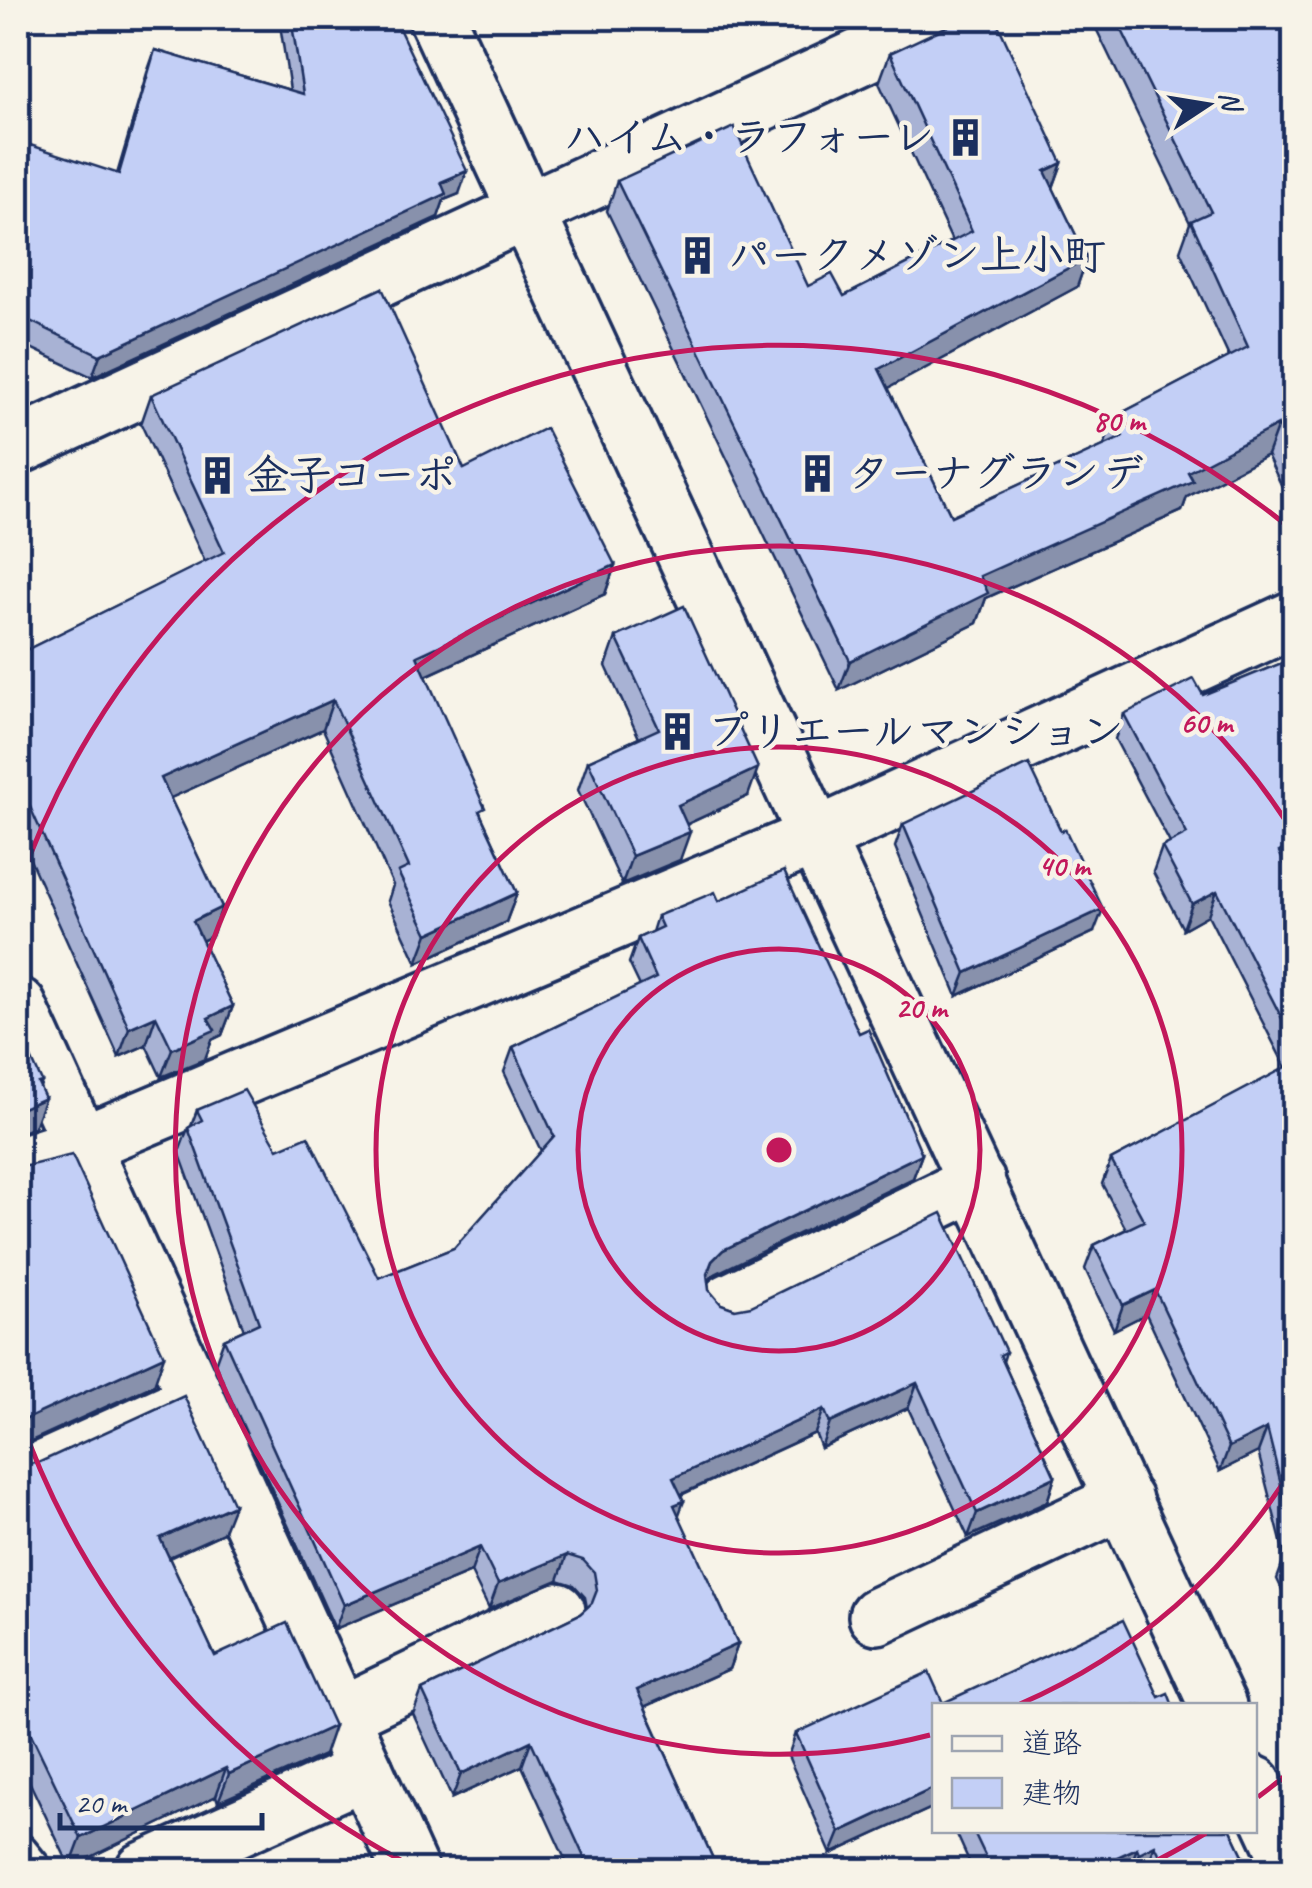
<svg xmlns="http://www.w3.org/2000/svg" width="1312" height="1888" viewBox="0 0 1312 1888" font-family="Caveat,'Klee One',sans-serif">
	<style>
		.lines { fill: none; stroke-linecap: round; stroke-linejoin: round }
		.lane-casing { stroke: #1b2f5e; stroke-width: 45 }
		.street-casing { stroke: #1b2f5e; stroke-width: 62 }
		.secondary-casing { stroke: #1b2f5e; stroke-width: 62 }
		.lane { stroke: #f7f3e8; stroke-width: 38 }
		.street { stroke: #f7f3e8; stroke-width: 55 }
		.secondary { stroke: #f7f3e8; stroke-width: 55 }
		.wall { fill: #a8b2d4; stroke: #1b2f5e; stroke-width: 2.5 }
		.shaded-wall { fill: #8891ac; stroke: #1b2f5e; stroke-width: 2.5 }
		.building { fill: #c3cff6; stroke: #1b2f5e; stroke-width: 2.5 }
		.ring { fill: none; stroke: #c2185b; stroke-width: 5 }
		.labels { text-anchor: middle; dominant-baseline: central; stroke-width: 9; stroke-linejoin: round; paint-order: stroke }
		.poi-label { font-size: 42px; font-weight: bold; fill: #1b2f5e; stroke: #f7f3e8; text-anchor: start }
		.centre { fill: #c2185b; stroke: #f7f3e8; stroke-width: 5 }
		.ring-label { font-size: 30px; text-anchor: middle; font-weight: bold; fill: #c2185b; stroke: #f7f3e8; stroke-width: 9; stroke-linejoin: round; paint-order: stroke }
	</style>
	<rect width="100%" height="100%" fill="#f7f3e8"/>
	<filter id="ink" filterUnits="userSpaceOnUse"><feTurbulence type="fractalNoise" baseFrequency=".01" numOctaves="2"/><feDisplacementMap in="SourceGraphic" scale="20" xChannelSelector="R" yChannelSelector="G"/><feConvolveMatrix kernelMatrix="1 2 1 2 8 2 1 2 1" color-interpolation-filters="sRGB"/></filter>
	<g filter="url(#ink)">
		<g class="lines">
			<defs>
				<g id="lane">
					<polyline points="18,1471 191,1393"/>
					<polyline points="18,1853 32,1870"/>
				</g>
				<g id="street">
					<polyline points="18,446 945,18"/>
					<polyline points="18,1006 410,1870"/>
					<polyline points="18,1165 83,1144 818,836 1294,619"/>
					<polyline points="729,1302 977,1182"/>
					<polyline points="877,1616 1124,1500"/>
					<polyline points="338,1716 557,1611"/>
					<polyline points="144,1870 365,1771"/>
				</g>
				<g id="secondary">
					<polyline points="437,18 1218,1706"/>
					<polyline points="1254,1784 1294,1870"/>
				</g>
			</defs>
			<use href="#lane" class="lane-casing"/>
			<use href="#street" class="street-casing"/>
			<use href="#secondary" class="secondary-casing"/>
			<use href="#lane" class="lane"/>
			<use href="#street" class="street"/>
			<use href="#secondary" class="secondary"/>
		</g>
		<g class="wall">
			<polygon points="279,18 394,18 459,194 444,200 438,217 92,377 18,342 18,143 117,174 147,73 155,50 290,90"/>
			<polygon points="1091,18 1294,18 1294,512 1267,455 1187,497 1182,511 986,598 977,623 839,690 607,211 617,181 808,286 844,296 952,241 879,83 890,53 1062,163 1053,188 1087,258 1077,287 888,388 951,516 1104,446 1114,417 1229,357 1180,251 1190,223"/>
			<polygon points="151,395 464,469 615,565 605,594 426,676 482,817 517,893 506,922 417,963 388,901 393,885 323,729 170,798 222,907 212,936 202,941 233,1006 222,1035 212,1040 205,1059 161,1077 146,1045 119,1057 18,833 18,642 22,652 205,562 141,424"/>
			<polygon points="616,637 748,796 687,824 680,860 622,884 578,790 588,761 639,738 606,666"/>
			<polygon points="1294,658 1294,864 1287,868 1294,883 1294,1615 1277,1579 1285,1557 1258,1452 1220,1471 1146,1314 1114,1330 1085,1269 1094,1245 1126,1229 1102,1184 1111,1160 1286,1068 1208,915 1183,929 1153,872 1162,847 1170,843 1115,739 1124,714 1203,695"/>
			<polygon points="903,824 1061,831 1094,932 957,996 895,847"/>
			<polygon points="719,901 859,1033 922,1154 913,1178 715,1274 708,1281 709,1290 721,1304 735,1309 1006,1352 1003,1362 1055,1477 1047,1502 968,1537 908,1408 821,1448 815,1433 681,1495 678,1515 738,1644 729,1669 645,1707 718,1870 570,1870 522,1766 452,1798 413,1714 422,1690 580,1614 587,1608 585,1597 574,1585 558,1580 489,1609 471,1572 335,1629 215,1364 224,1339 244,1330 179,1152 188,1128 191,1126 197,1110 278,1149 379,1278 454,1248 541,1151 504,1072 513,1047 640,986 629,963 638,938 652,932 657,916"/>
			<polygon points="18,1459 25,1464 223,1533 169,1558 215,1656 324,1755 218,1802 216,1796 70,1867 18,1758"/>
			<polygon points="1294,1647 1294,1695 1284,1673 1293,1648"/>
			<polygon points="1159,1697 1173,1706 934,1706 934,1807 831,1854 788,1756 796,1733 943,1703"/>
			<polygon points="955,1830 1231,1830 1250,1870 1148,1870 1147,1868 1140,1870 973,1870"/>
		</g>
		<g class="shaded-wall">
			<polygon points="1062,163 1051,193 1045,171"/>
			<polygon points="467,171 459,194 444,200 438,217 92,377 100,355"/>
			<polygon points="1087,258 1077,287 868,399 879,369"/>
			<polygon points="1278,425 1267,455 1187,497 1182,511 986,598 977,623 839,690 850,661 980,576"/>
			<polygon points="615,565 605,594 406,685 417,656"/>
			<polygon points="333,700 323,729 151,807 161,778"/>
			<polygon points="758,768 748,796 668,833 678,805"/>
			<polygon points="690,832 680,860 622,884 632,856"/>
			<polygon points="1294,844 1294,864 1270,876 1279,852"/>
			<polygon points="1217,891 1208,915 1183,929 1192,904"/>
			<polygon points="517,893 506,922 417,963 428,934"/>
			<polygon points="222,907 212,936 182,950 193,921"/>
			<polygon points="1103,909 1094,932 957,996 966,973"/>
			<polygon points="233,1006 222,1035 212,1040 205,1059 161,1077 172,1049 208,1018"/>
			<polygon points="156,1016 146,1045 119,1057 129,1028"/>
			<polygon points="42,1082 34,1103 45,1098 34,1127 18,1134 18,1110 38,1083"/>
			<polygon points="922,1154 913,1178 715,1274 703,1285 712,1261 723,1250"/>
			<polygon points="1155,1290 1146,1314 1114,1330 1123,1305"/>
			<polygon points="164,1356 154,1385 18,1447 18,1422"/>
			<polygon points="917,1383 908,1408 821,1448 830,1423"/>
			<polygon points="824,1409 815,1433 664,1502 673,1478"/>
			<polygon points="1267,1428 1258,1452 1220,1471 1229,1447"/>
			<polygon points="1055,1477 1047,1502 968,1537 977,1513"/>
			<polygon points="684,1501 675,1525 674,1505"/>
			<polygon points="234,1505 223,1533 149,1566 160,1538"/>
			<polygon points="480,1547 471,1572 335,1629 344,1605"/>
			<polygon points="567,1555 558,1580 489,1609 498,1584"/>
			<polygon points="738,1644 729,1669 628,1714 637,1690"/>
			<polygon points="334,1726 324,1755 218,1802 229,1774"/>
			<polygon points="531,1741 522,1766 452,1798 461,1774"/>
			<polygon points="226,1768 216,1796 70,1867 81,1838"/>
			<polygon points="934,1788 934,1807 831,1854 840,1832"/>
			<polygon points="1155,1845 1147,1868 1140,1870 1132,1870 1139,1853"/>
			<polygon points="1137,1848 1129,1870 1089,1870"/>
		</g>
		<g class="building">
			<polygon points="291,18 394,18 467,171 441,182 446,194 100,355 18,315 18,141 119,174 155,50 303,94"/>
			<polygon points="965,18 995,18 1062,163 1045,171 1087,258 879,369 951,516 1123,437 1114,417 1248,347 1191,221 1211,212 1116,18 1294,18 1294,460 1278,425 1188,472 1193,481 980,576 988,593 850,661 617,181 734,127 808,286 832,274 844,296 972,231 890,53"/>
			<polygon points="382,288 464,469 546,428 615,565 417,656 485,808 479,811 517,893 428,934 398,872 409,867 333,700 161,778 222,907 193,921 233,1006 208,1018 215,1030 172,1049 156,1016 129,1028 18,780 18,642 22,652 224,552 151,395"/>
			<polygon points="684,606 758,768 678,805 690,832 632,856 588,761 659,729 616,637"/>
			<polygon points="1294,658 1294,844 1279,852 1294,883 1294,1042 1217,891 1192,904 1162,847 1187,834 1124,714 1194,679 1203,695"/>
			<polygon points="1029,764 1061,831 1065,829 1103,909 966,973 903,824"/>
			<polygon points="784,871 859,1033 868,1029 922,1154 723,1250 712,1261 707,1274 709,1290 721,1304 735,1309 751,1306 942,1213 1006,1352 1000,1355 1055,1477 977,1513 917,1383 830,1423 824,1409 673,1478 684,1501 674,1505 738,1644 637,1690 718,1870 590,1870 531,1741 461,1774 422,1690 580,1614 592,1603 597,1590 594,1572 583,1560 567,1555 498,1584 480,1547 344,1605 224,1339 259,1323 188,1128 202,1120 197,1110 244,1090 278,1149 308,1136 379,1278 454,1248 554,1136 513,1047 656,978 638,938 662,927 657,916 715,892 719,901"/>
			<polygon points="18,1029 42,1082 38,1083 45,1098 18,1110"/>
			<polygon points="1294,1063 1294,1536 1267,1428 1229,1447 1155,1290 1123,1305 1094,1245 1144,1221 1111,1160"/>
			<polygon points="72,1155 164,1356 18,1423 18,1164 23,1167"/>
			<polygon points="184,1396 234,1505 160,1538 215,1656 287,1623 334,1726 229,1774 226,1768 81,1838 18,1707 18,1459 25,1464 38,1463"/>
			<polygon points="1294,1550 1294,1573 1285,1555"/>
			<polygon points="1123,1620 1159,1697 1168,1693 1173,1706 934,1706 934,1788 840,1832 796,1733 929,1672 943,1703"/>
			<polygon points="973,1830 1231,1830 1250,1870 1167,1870 1155,1845 1139,1853 1137,1848 1089,1870 992,1870"/>
		</g>
	</g>
	<g class="ring">
		<circle cx="779" cy="1150" r="201"/>
		<circle cx="779" cy="1150" r="403"/>
		<path d="M1294 1466A604 604 0 0 1 1020 1704M930 1735A604 604 0 1 1 1294 834"/>
		<path d="M1291 1771A805 805 0 0 1 1258 1797M1206 1833A805 805 0 0 1 1138 1870M420 1870A805 805 0 0 1 18 1412M18 888A805 805 0 0 1 1291 529"/>
	</g>
	<defs>
		<symbol id="building-bare" viewBox="-9 -9 18 18"><path d="M-4-6H4V6H1V3H-1V6H-4ZM-2.5-4.3h1.7v1.8h-1.7ZM.8-4.3h1.7v1.8H.8ZM-2.5-1h1.7V.8h-1.7ZM.8-1h1.7V.8H.8Z" fill="#1b2f5e" stroke="#f7f3e8" stroke-width="2.5" paint-order="stroke"/></symbol>
	</defs>
	<g fill-rule="evenodd">
		<use href="#building-bare" x="938" y="110" width="55" height="55"/>
		<use href="#building-bare" x="670" y="228" width="55" height="55"/>
		<use href="#building-bare" x="790" y="446" width="55" height="55"/>
		<use href="#building-bare" x="190" y="448" width="55" height="55"/>
		<use href="#building-bare" x="650" y="704" width="55" height="55"/>
	</g>
	<g class="labels">
		<g class="poi-label">
			<text x="935" y="137" text-anchor="end">ハイム・ラフォーレ</text>
			<text x="728" y="255">パークメゾン上小町</text>
			<text x="848" y="473">ターナグランデ</text>
			<text x="247" y="475">金子コーポ</text>
			<text x="707" y="731">プリエールマンション</text>
		</g>
	</g>
	<circle cx="779" cy="1150" r="15" class="centre"/>
	<g class="ring-label">
		<text x="1119" y="431">80 m</text>
		<text x="1206" y="733">60 m</text>
		<text x="1064" y="876">40 m</text>
		<text x="921" y="1018">20 m</text>
	</g>
	<rect width="1312" height="1888" fill="none" stroke="#f7f3e8" stroke-width="60"/>
	<rect x="30" y="30" width="1252" height="1828" fill="none" stroke="#1b2f5e" stroke-width="4" filter="url(#ink)"/>
	<rect x="932" y="1703" width="325" height="130" fill="#f7f3e8" stroke="#9fa5b1" stroke-width="2.5"/>
	<rect x="952" y="1736" width="50" height="15" fill="#f7f3e8" stroke="#9fa5b1" stroke-width="2.5"/>
	<text x="1022" y="1753" font-size="30" fill="#1b2f5e">道路</text>
	<rect x="952" y="1778" width="50" height="30" fill="#c3cff6" stroke="#9fa5b1" stroke-width="2.5"/>
	<text x="1022" y="1803" font-size="30" fill="#1b2f5e">建物</text>
	<g transform="translate(1207 105) rotate(78)" stroke="#f7f3e8" stroke-width="8" paint-order="stroke">
	<path d="M0-8L18 38L0 25L-18 38Z" fill="#1b2f5e"/>
	<text y="-15" font-size="28" font-weight="bold" text-anchor="middle" fill="#1b2f5e">N</text>
	</g>
	<path d="M60 1813v15h202v-15" fill="none" stroke="#1b2f5e" stroke-width="5"/>
	<text x="75" y="1813" font-size="30" fill="#1b2f5e" stroke="#f7f3e8" stroke-width="8" paint-order="stroke">20 m</text>
</svg>
